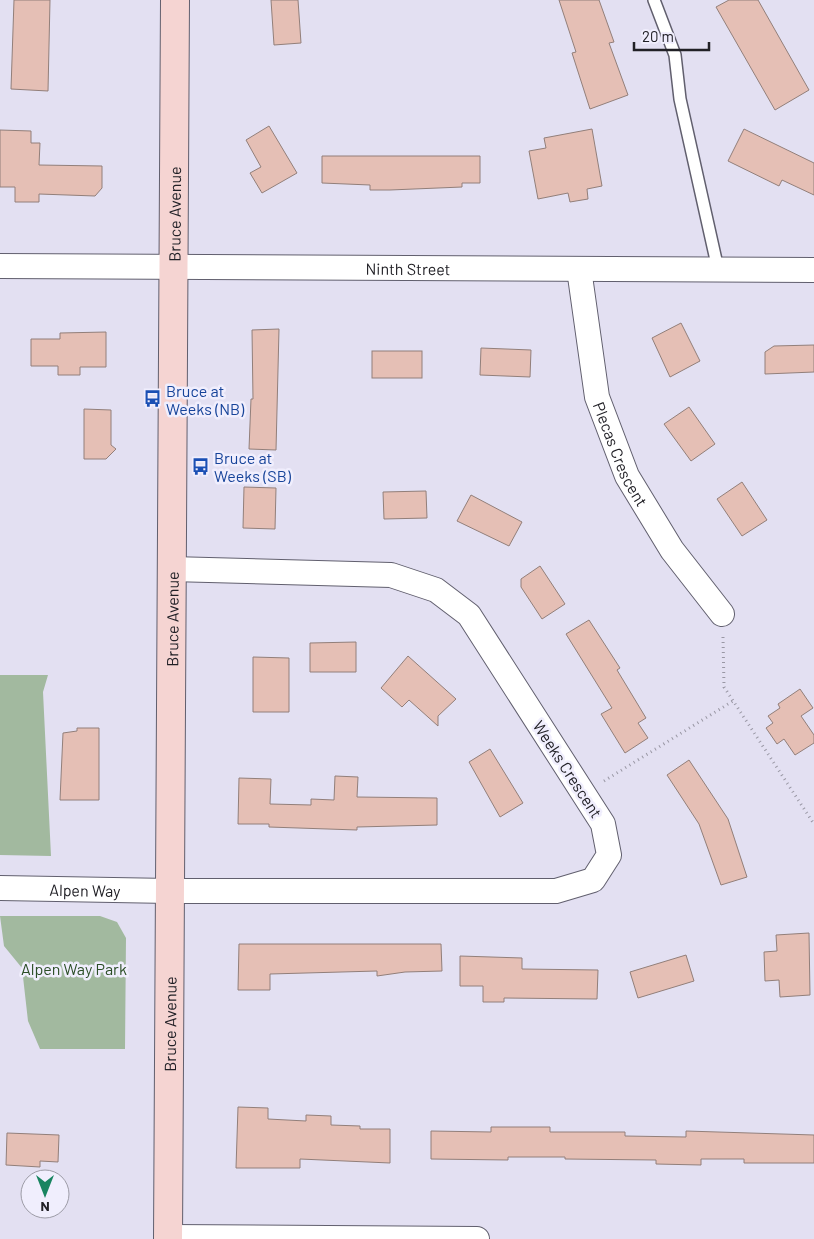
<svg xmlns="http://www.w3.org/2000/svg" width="814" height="1239" viewBox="0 0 814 1239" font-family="Barlow,sans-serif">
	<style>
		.green { fill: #a2b99f }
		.building { fill: #e5bfb5; stroke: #927f7a }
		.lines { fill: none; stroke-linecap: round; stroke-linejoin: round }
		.lane-casing { stroke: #615f6e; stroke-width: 14 }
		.street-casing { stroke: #615f6e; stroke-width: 26 }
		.secondary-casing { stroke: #615f6e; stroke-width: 30 }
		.path { stroke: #9997a4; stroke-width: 3; stroke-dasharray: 1 4; stroke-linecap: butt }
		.lane { stroke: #fff; stroke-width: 11 }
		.street { stroke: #fff; stroke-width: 24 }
		.secondary { stroke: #f5d4d2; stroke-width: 28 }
		.labels { text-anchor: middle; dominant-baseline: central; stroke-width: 5; stroke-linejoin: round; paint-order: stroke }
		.street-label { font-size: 16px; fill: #212026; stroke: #f0eefd }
		.transit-label { font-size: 16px; fill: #164399; stroke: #f0eefd; text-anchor: start }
		.park-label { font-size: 16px; fill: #2b4e26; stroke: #f0eefd }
	</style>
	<rect width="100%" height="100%" fill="#e3e0f2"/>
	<g class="green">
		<polygon points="0,675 48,675 43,692 51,856 0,855"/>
		<polygon points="0,916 100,916 117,922 126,938 125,1049 40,1049 28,1021 22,968 4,946"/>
	</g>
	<g class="building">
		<polygon points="14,0 50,0 48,91 11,89"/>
		<polygon points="271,0 298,0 301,43 274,45"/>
		<polygon points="559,0 599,0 614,42 609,43 628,95 590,109 572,53 576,52"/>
		<polygon points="729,0 758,0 809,90 775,110 716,7"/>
		<polygon points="269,126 297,173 262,193 250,173 261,167 246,140"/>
		<polygon points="592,129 602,186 587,189 588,199 570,202 568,193 538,199 529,151 546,148 544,138"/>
		<polygon points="744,129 814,163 814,195 782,180 779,186 728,161"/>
		<polygon points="0,130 31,131 31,143 40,143 39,165 102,166 102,188 95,196 39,194 39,202 15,202 15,187 0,187"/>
		<polygon points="322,156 480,156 480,183 462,183 462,187 390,190 370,190 370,185 322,183"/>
		<polygon points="681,323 700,361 670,377 652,338"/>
		<polygon points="279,329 276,450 249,449 251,399 253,399 252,330"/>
		<polygon points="106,332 106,367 80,367 80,375 58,375 58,366 31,366 31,339 60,339 60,333"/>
		<polygon points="814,345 814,372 765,374 765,352 774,346"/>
		<polygon points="481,348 531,350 530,377 480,375"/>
		<rect x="372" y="351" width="50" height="27"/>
		<polygon points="689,407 715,444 691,461 664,424"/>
		<polygon points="84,409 111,410 111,445 116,449 106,459 84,459"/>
		<polygon points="742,482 767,520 742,536 717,499"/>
		<polygon points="244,487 276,488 275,529 243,528"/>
		<polygon points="426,491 427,518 384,519 383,492"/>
		<polygon points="471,495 522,522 509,546 457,521"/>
		<polygon points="540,566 565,604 542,619 521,587 521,579"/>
		<polygon points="589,620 620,668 617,670 646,718 638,723 648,738 625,753 601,714 612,708 566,634"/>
		<polygon points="356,642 356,672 310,672 310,643"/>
		<polygon points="408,656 456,699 438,716 438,726 409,700 402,707 381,688"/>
		<polygon points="253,657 289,658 289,712 253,712"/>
		<polygon points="800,689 813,708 801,716 814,735 814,743 795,755 784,739 777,744 766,728 773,723 768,716 780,708 778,704"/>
		<polygon points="77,728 99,728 99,800 60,800 63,733 77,731"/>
		<polygon points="490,749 523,803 500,817 469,762"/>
		<polygon points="689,760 728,819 747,877 721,885 699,824 667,775"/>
		<polygon points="335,776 358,777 357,797 437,798 437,825 357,827 357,830 269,827 269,824 238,824 239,778 271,779 270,804 311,805 311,799 334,800"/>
		<polygon points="809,933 810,995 780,997 779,980 765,981 764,952 777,951 776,935"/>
		<polygon points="239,944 441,944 442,971 405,972 377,976 377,971 270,974 270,990 238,990"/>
		<polygon points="686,955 694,981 638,998 630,972"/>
		<polygon points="460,956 522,958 522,969 598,970 597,999 504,998 504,1002 483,1002 483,986 460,986"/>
		<polygon points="238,1107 268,1108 268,1119 306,1121 306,1115 331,1116 331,1125 360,1126 360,1129 390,1129 390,1163 300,1159 300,1168 236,1168"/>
		<polygon points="491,1127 550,1127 550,1132 625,1132 625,1136 686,1137 686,1131 814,1135 814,1163 744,1163 744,1159 701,1159 701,1165 656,1164 656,1160 565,1159 565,1157 508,1157 508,1160 431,1159 431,1131 491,1132"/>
		<polygon points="7,1133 59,1135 58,1162 40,1161 40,1167 6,1165"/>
	</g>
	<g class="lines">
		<defs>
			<polyline id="lane" points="654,0 675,55 680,99 718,269"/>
			<g id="street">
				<path id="s1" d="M0,266l814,4"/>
				<path id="s2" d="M579,269l18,128 30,79 45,74 50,64"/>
				<path id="s3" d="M0,888l170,3h386l37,-11 16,-25 -6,-31 -134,-209 -33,-25 -45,-15 -220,-6"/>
				<polyline points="168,1237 477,1239"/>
			</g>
			<g id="secondary">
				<path id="s4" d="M168,1239l7,-1239"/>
			</g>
		</defs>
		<use href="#lane" class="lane-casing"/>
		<use href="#street" class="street-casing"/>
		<use href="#secondary" class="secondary-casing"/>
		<g class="path">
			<polyline points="723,637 724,687 814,824"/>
			<polyline points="604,781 733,701"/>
		</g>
		<use href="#lane" class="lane"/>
		<use href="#street" class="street"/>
		<use href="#secondary" class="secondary"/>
	</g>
	<defs>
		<symbol id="bus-bare" viewBox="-9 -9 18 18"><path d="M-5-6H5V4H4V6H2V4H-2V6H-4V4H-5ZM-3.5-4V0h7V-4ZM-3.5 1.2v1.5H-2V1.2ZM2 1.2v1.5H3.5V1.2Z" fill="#1a4fb4" stroke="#f0eefd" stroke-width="2.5" paint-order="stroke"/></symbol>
	</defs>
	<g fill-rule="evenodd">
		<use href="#bus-bare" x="140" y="386" width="25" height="25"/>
		<use href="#bus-bare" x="188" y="454" width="25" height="25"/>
	</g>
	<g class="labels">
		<g class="street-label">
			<text stroke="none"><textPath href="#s4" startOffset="1025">Bruce Avenue</textPath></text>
			<text stroke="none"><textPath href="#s1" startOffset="408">Ninth Street</textPath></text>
			<text stroke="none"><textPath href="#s2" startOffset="191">Plecas Crescent</textPath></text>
			<text stroke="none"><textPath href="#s4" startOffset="620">Bruce Avenue</textPath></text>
			<text transform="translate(568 769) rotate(57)">Weeks Crescent</text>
			<text stroke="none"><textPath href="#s3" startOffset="85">Alpen Way</textPath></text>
			<text stroke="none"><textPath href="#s4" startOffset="215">Bruce Avenue</textPath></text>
		</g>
		<g class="transit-label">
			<text x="166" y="390">Bruce at<tspan x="166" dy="18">Weeks (NB)</tspan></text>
			<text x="214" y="457">Bruce at<tspan x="214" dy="18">Weeks (SB)</tspan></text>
		</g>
		<g class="park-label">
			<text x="74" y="968">Alpen Way Park</text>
		</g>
	</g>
	<g transform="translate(45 1194) rotate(180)"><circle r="24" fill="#f0eefd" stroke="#9d9ca7"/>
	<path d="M0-4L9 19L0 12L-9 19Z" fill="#188460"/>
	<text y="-8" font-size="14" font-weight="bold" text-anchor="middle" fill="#212026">N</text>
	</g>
	<path d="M634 42v8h75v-8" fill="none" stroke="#212026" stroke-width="2.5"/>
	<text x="642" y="42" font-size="15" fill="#212026" stroke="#f0eefd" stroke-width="4" paint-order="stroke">20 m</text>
</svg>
